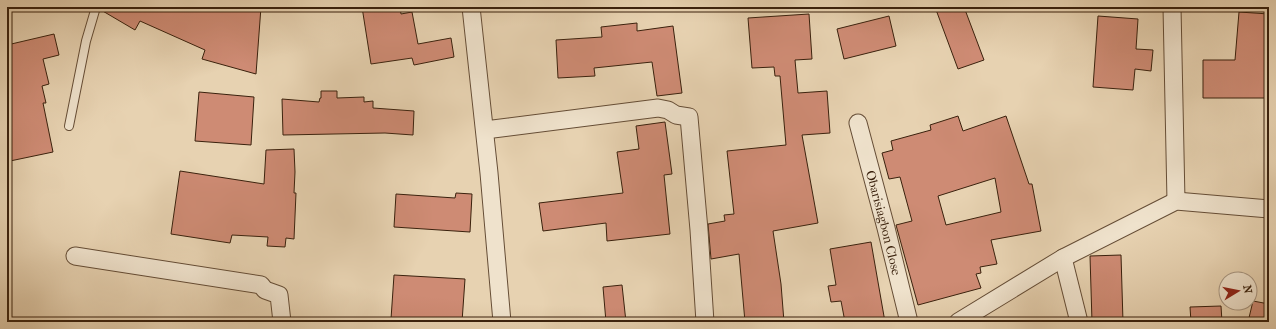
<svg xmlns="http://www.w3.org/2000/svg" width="1276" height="329" viewBox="0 0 1276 329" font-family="'IM FELL French Canon',serif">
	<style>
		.building { fill: #ce8b74; stroke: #3a210d; fill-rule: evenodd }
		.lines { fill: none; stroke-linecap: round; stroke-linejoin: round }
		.lane-casing { stroke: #654d36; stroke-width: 10 }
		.street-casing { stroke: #654d36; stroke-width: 19 }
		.lane { stroke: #efe2cc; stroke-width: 8 }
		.street { stroke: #efe2cc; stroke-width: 17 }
		.labels { text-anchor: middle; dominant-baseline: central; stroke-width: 4; stroke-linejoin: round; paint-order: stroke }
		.street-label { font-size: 13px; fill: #3a210d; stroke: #efe2cc }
	</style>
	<rect width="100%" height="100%" fill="#e7d2b1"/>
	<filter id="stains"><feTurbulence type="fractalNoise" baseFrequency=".005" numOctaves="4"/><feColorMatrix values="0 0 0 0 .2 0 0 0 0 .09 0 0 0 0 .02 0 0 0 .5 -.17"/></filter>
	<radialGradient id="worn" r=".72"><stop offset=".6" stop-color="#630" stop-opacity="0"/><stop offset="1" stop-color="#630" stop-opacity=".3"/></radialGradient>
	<g class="building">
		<polygon points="101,7 261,7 256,74 202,59 205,50 140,21 135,30 101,10"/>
		<polygon points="362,7 400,7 401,14 412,12 418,44 451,38 454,57 414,65 412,58 371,64"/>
		<polygon points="935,7 964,7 984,60 958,69"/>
		<polygon points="1239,12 1269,14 1269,98 1203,98 1203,60 1235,60"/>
		<polygon points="809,14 812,59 795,60 798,93 827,91 830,133 802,135 818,223 773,231 781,284 784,322 745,322 739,254 711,259 708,224 725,221 724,215 734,214 727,151 786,145 780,76 775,76 774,67 752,68 748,18"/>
		<polygon points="889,16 896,46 844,59 837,29"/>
		<polygon points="1098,16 1138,19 1136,49 1153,50 1151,71 1135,69 1133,90 1093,87"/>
		<polygon points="637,23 637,31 673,26 682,93 657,96 652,62 594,68 595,76 558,78 556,40 602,37 601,27"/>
		<polygon points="54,34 59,55 43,59 49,84 42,86 46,103 43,103 53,152 10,161 7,148 7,45"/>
		<polygon points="321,91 337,91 337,98 364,97 364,102 373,101 373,108 414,111 413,135 385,133 283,135 282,99 319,102 320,98 321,98"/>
		<polygon points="199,92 254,97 251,145 195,141"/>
		<path d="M958,116l5,15 43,-15 23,68h3l9,47 -50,9 6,24 -17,3 1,6 -5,1 5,14 -63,17 -22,-80 16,-4 -12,-44 -11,2 -7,-26 11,-3 -2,-9 40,-11 -1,-5zM995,178l6,34 -55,13 -8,-29z"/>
		<polygon points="665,122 672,174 664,175 670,234 607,241 606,223 543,231 539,203 623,193 617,152 639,149 636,126"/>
		<polygon points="294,149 295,172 294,193 296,193 294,239 286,238 285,247 267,246 268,237 232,235 230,243 171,234 180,171 264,184 266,150"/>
		<polygon points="456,193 472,194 470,232 394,227 396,194 455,198"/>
		<polygon points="871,242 885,322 845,322 841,301 831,302 828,286 836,285 830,249"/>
		<polygon points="1121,255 1123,322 1092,322 1090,256"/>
		<polygon points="394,275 465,279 462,322 391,319"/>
		<polygon points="622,285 626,322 606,322 603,287"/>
		<polygon points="1253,301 1269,304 1269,322 1248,322"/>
		<polygon points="1221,306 1222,322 1191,322 1190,307"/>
	</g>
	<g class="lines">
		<defs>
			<polyline id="lane" points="69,126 86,41 96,7"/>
			<g id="street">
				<polyline points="471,7 489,173 502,322"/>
				<polyline points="1172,7 1176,201"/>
				<path id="s1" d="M858,123l28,105 23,94"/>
				<polyline points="485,130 658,108 668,110 676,115 689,117 699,230 705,322"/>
				<polyline points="75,256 261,285 265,290 279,295 282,322"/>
				<polyline points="1063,258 1079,322"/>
				<polyline points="958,322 1063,258 1176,201 1269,209"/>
			</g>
		</defs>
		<use href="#lane" class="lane-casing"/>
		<use href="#street" class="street-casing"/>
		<use href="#lane" class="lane"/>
		<use href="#street" class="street"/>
	</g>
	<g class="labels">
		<g class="street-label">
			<text stroke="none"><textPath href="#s1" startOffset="103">Obarisiagbon Close</textPath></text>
		</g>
	</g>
	<rect width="1276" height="329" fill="none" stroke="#e7d2b1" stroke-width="24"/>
	<rect x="8" y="8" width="1260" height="313" fill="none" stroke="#3a210d" stroke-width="2"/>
	<rect x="12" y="12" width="1252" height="305" fill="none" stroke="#3a210d"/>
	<g transform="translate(1238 291) rotate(80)"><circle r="19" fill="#efe2cc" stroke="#a79580"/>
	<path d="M0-3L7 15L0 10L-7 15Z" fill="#8f2418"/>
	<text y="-6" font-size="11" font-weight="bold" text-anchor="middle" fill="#3a210d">N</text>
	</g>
	<rect width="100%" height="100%" filter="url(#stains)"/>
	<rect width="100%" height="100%" fill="url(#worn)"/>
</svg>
